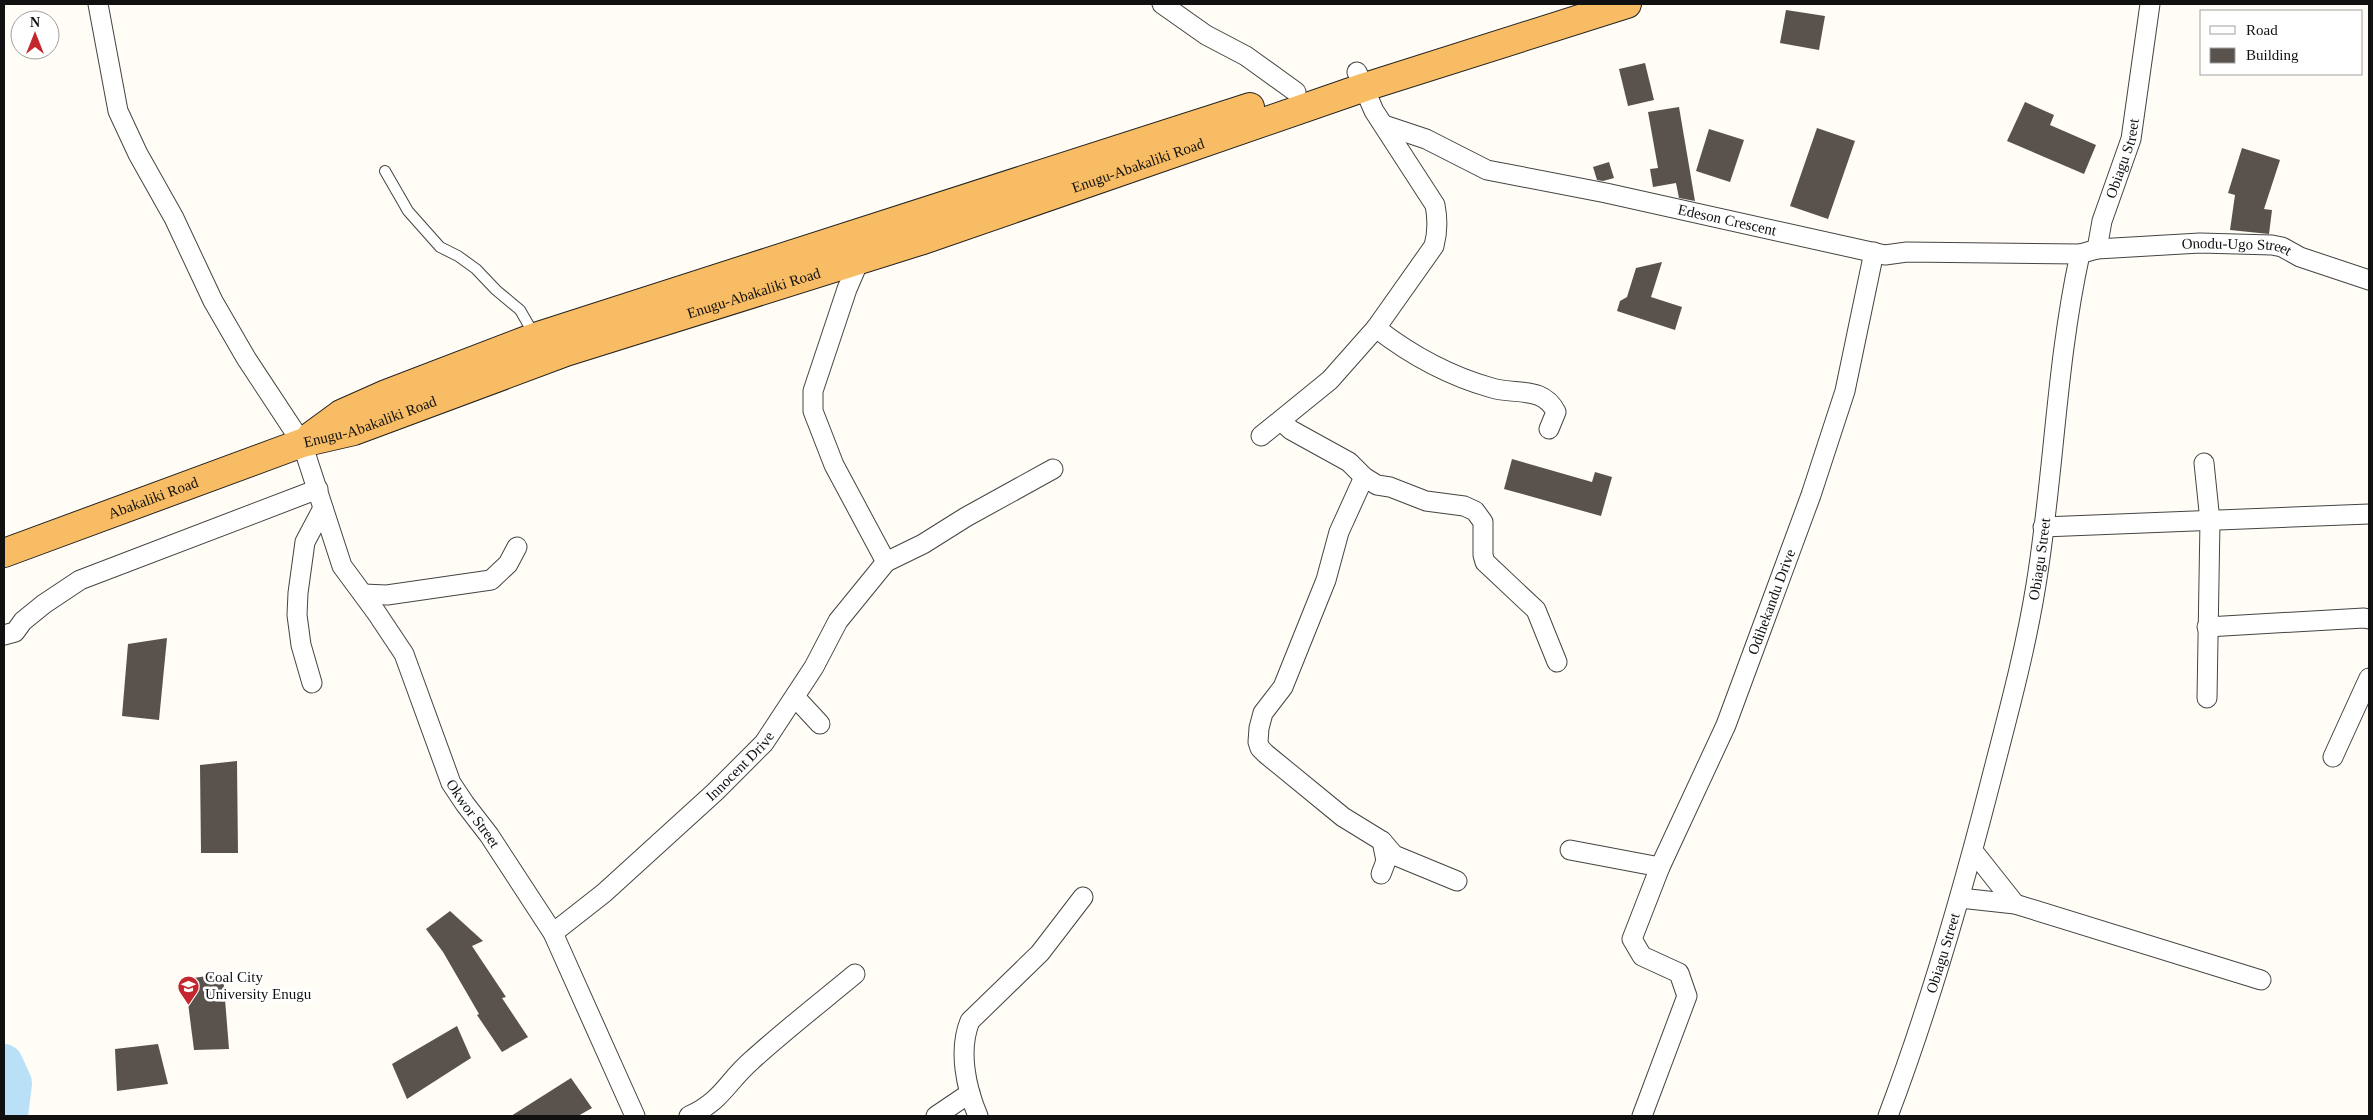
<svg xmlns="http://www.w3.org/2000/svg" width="2373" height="1120" viewBox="0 0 2373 1120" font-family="'Times New Roman',serif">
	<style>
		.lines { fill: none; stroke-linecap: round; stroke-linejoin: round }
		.river { stroke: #b9e0f7; stroke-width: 38 }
		.building { fill: #5a524d }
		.service-casing { stroke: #444; stroke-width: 12 }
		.minor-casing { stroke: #444; stroke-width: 21 }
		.trunk-casing { stroke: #222; stroke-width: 30 }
		.service { stroke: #fff; stroke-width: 10 }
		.minor { stroke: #fff; stroke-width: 19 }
		.trunk { stroke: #f7bc64; stroke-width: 28 }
		.labels { text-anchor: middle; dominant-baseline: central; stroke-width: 5; stroke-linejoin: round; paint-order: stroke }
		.street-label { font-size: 15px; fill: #111; stroke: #fff }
		.poi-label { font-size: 15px; fill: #111; stroke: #fff; text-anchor: start }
	</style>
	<rect width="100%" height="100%" fill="#fffdf5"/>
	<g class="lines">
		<polyline class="river" points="4,1063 13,1083 9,1116"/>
	</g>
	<g class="building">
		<polygon points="1786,10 1825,16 1819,50 1780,43"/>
		<polygon points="1645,63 1654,100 1628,106 1619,69"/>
		<polygon points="2025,102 2054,115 2050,125 2096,145 2084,174 2007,141"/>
		<polygon points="1679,107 1695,201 1679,198 1676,183 1653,187 1650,169 1658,168 1648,112"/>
		<polygon points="1817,128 1855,141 1828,219 1790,206"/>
		<polygon points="1709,129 1744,140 1730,182 1696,171"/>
		<polygon points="2242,148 2280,160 2264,209 2272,210 2269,234 2230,230 2235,195 2228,193"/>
		<polygon points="1609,162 1614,178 1603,181 1597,180 1593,167"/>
		<polygon points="1662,262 1651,297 1682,307 1675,330 1617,311 1620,301 1627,297 1636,268"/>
		<polygon points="1512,459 1592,482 1595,472 1612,477 1601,516 1504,489"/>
		<polygon points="167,638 159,720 122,716 128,644"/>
		<polygon points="237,761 238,853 201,853 200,765"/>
		<polygon points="450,911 483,941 472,946 506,997 502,998 528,1037 502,1052 477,1015 479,1014 443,952 426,929"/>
		<polygon points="223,974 229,1049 194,1050 185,979"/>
		<polygon points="457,1026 471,1058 407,1099 392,1064"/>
		<polygon points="158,1044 168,1084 117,1091 115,1049"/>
		<polygon points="571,1078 592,1108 578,1116 511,1116"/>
	</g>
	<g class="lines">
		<defs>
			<polyline id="service" points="385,171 408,211 440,247 458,256 476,269 496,290 520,310 535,336"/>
			<g id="minor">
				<path id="s1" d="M98,4l20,107 20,43 36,64 39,83 33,57 56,85 40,123 34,46 28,42 47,129 14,21 24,31 64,98 82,183"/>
				<polyline points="1162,4 1206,35 1246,56 1296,92"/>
				<path id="s2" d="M1384,125l42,14 61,31 119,23 279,62 22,-3 173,2"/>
				<path id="s3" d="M2097,249l103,-6 72,2 10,2 18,10 69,23"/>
				<polyline points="862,254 847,289 813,391 813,411 834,465 886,562"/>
				<path d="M1376,328c36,28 73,48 116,60 25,7 51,-2 64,24l-7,17"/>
				<polyline points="1281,421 1291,430 1349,462 1364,477 1377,485 1390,487 1426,501 1464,506 1475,511 1483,522 1483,555 1485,562 1536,610 1557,662"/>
				<path d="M1261,436l69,-56 46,-52 58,-82c4,-15 4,-26 1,-41l-61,-94 -17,-39"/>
				<polyline points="2204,463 2210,521 2207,698"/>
				<polyline points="1364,477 1339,532 1326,580 1283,687 1263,713 1259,728 1258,742 1260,748 1266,754 1343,817 1382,841 1394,855 1457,881"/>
				<polyline points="2043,527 2369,514"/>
				<polyline points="363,594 387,595 491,580 508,564 517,547"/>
				<polyline points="2207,627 2364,618 2369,619"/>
				<polyline points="4,635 15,632 23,621 44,604 80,580 318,489"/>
				<polyline points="312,683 301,645 297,615 298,593 305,542 323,508"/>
				<polyline points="795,697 820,724"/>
				<polyline points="2333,757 2369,678"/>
				<polyline points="1570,850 1660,867"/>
				<polyline points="1973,851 2015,904"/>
				<polyline points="1381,874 1386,861 1382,841"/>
				<polyline points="1960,898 2015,904 2261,980"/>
				<path id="s4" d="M553,933l51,-40 111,-101 49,-49 50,-76 24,-46 48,-59 37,-18 43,-27 87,-48"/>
				<path d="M689,1116c33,-15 38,-34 62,-55 33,-30 69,-58 104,-87"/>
				<polyline points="936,1116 970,1093"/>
				<path d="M978,1116c-12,-28 -20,-66 -8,-95l70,-68 43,-56"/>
				<path id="s5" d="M1642,1116l45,-120 -8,-23 -37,-17 -10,-17 28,-72 66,-142 85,-230 34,-104 29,-139"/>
				<path id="s6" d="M1888,1116c41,-108 73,-219 102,-332 17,-66 35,-131 46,-199 18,-110 20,-222 44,-331l17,-5 5,-28 29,-82 19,-135"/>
			</g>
			<g id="trunk">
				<polyline points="311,436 341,414 386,394 535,337 1250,107"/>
				<path id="s7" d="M4,553l298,-110 52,-12 212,-79 354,-111 445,-154 262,-83"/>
			</g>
		</defs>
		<use href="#service" class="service-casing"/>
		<use href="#minor" class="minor-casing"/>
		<use href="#trunk" class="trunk-casing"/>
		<use href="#service" class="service"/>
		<use href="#minor" class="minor"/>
		<use href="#trunk" class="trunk"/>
	</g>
	<defs>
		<symbol id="school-pin" viewBox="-11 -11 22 30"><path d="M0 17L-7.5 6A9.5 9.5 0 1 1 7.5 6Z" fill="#c4262e" stroke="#fff"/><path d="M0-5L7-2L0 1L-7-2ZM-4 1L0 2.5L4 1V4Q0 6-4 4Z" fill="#fff"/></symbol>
	</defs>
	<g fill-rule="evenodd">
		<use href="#school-pin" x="176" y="974" width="25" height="34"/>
	</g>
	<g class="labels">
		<g class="street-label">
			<text stroke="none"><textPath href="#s6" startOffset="998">Obiagu Street</textPath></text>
			<text stroke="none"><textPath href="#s7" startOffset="1199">Enugu-Abakaliki Road</textPath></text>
			<text stroke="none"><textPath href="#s2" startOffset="358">Edeson Crescent</textPath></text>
			<text stroke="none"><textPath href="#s3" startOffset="140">Onodu-Ugo Street</textPath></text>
			<text stroke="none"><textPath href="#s7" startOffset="794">Enugu-Abakaliki Road</textPath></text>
			<text stroke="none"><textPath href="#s7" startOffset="389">Enugu-Abakaliki Road</textPath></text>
			<text stroke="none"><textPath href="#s7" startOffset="159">Abakaliki Road</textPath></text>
			<text stroke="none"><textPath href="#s6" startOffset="578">Obiagu Street</textPath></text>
			<text stroke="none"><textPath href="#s5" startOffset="578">Odihekandu Drive</textPath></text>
			<text stroke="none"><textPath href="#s4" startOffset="251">Innocent Drive</textPath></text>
			<text stroke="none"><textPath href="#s1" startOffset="901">Okwor Street</textPath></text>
			<text stroke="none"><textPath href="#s6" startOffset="172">Obiagu Street</textPath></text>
		</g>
		<g class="poi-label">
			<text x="205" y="977">Coal City<tspan x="205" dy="17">University Enugu</tspan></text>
		</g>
	</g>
	<rect width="2373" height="1120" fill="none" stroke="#111111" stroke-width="10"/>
	<rect x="2200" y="10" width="162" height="65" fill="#ffffff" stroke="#a0a0a0"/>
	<rect x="2210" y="26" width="25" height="8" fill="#ffffff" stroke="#a0a0a0"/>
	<text x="2246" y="35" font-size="15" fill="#111111">Road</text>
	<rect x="2210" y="48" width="25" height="15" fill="#5a524d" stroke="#a0a0a0"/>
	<text x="2246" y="60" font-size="15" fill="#111111">Building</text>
	<g transform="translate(35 35)"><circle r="24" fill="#ffffff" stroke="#a0a0a0"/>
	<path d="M0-4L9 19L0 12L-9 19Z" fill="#c4262e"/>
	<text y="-8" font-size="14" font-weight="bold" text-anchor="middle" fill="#111111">N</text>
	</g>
</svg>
